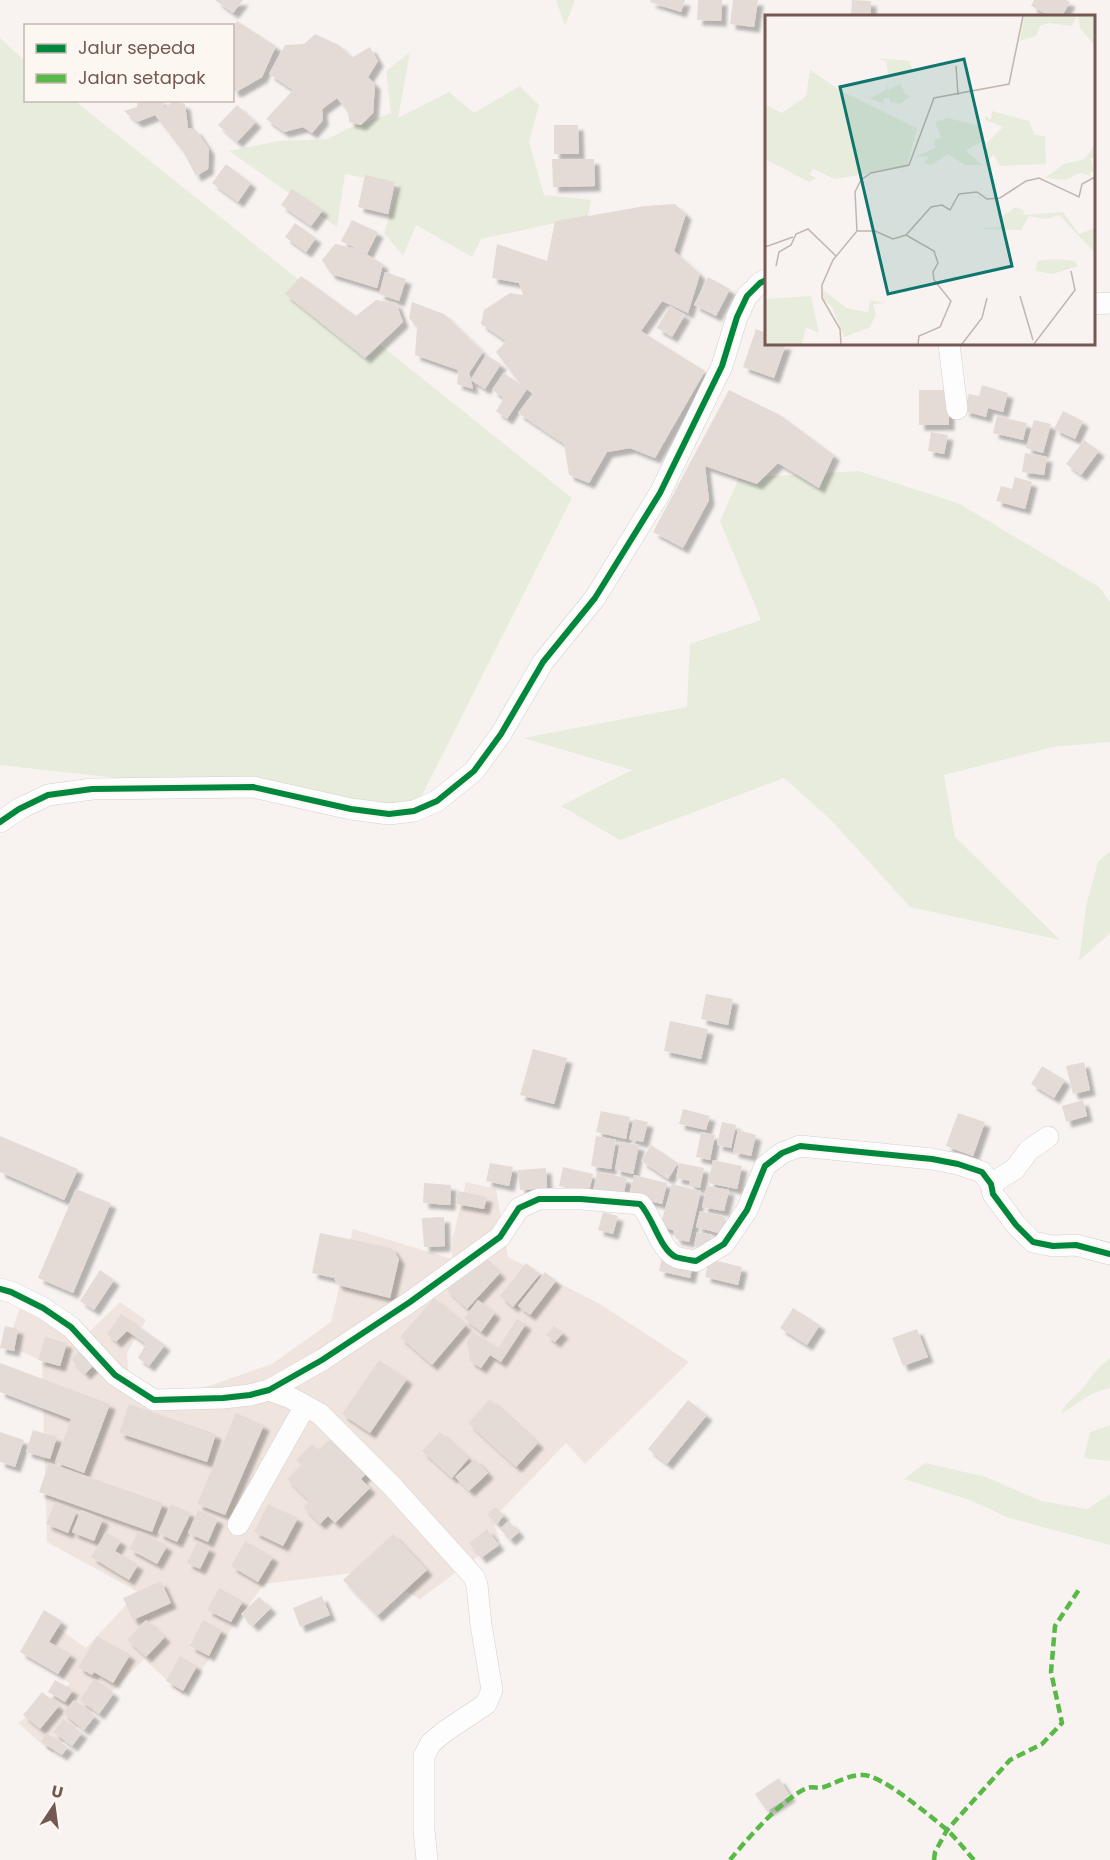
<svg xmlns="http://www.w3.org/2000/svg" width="1110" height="1860" viewBox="0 0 1110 1860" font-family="Poppins,sans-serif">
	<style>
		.residential { fill: #f0e5de }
		.green { fill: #e8ecdc }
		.building { fill: #e4dbd7; filter: url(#shadow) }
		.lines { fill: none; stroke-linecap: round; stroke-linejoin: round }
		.minor-casing { stroke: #d6cfcc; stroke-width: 22 }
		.minor { stroke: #fefdfd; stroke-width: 21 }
		.quiet { stroke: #58b947; stroke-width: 4.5; stroke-dasharray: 9 4.5; stroke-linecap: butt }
		.cycleway-casing { stroke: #fdf7f2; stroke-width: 10 }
		.cycleway { stroke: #00873e; stroke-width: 6 }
		.inset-road { fill: none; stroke: #c3b5b0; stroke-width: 1.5 }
		.view { fill: #0f766e; fill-opacity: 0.15; stroke: #0f766e; stroke-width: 3 }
		.inset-edge { fill: none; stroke: #745851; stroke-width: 3 }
	</style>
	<defs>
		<filter id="shadow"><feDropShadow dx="5.5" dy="5.5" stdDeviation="1.5" flood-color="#0004"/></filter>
	</defs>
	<rect width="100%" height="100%" fill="#f8f3f0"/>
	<polygon class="residential" points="466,1182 496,1189 508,1257 600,1304 689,1362 585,1464 566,1443 492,1520 500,1540 420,1599 369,1571 264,1584 183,1695 144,1659 52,1753 18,1723 70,1684 31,1653 50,1622 86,1648 138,1592 47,1542 42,1361 7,1345 23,1299 84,1337 120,1302 146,1320 127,1353 129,1387 192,1392 272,1364 331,1322 353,1229 452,1259 453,1237"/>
	<g class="green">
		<polygon points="556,0 575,0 565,26"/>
		<polygon points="0,38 25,61 26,100 75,101 572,498 414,811 0,765"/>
		<polygon points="410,52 398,118 449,92 474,113 520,86 539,105 529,142 544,195 591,200 588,216 481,239 472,257 416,225 403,256 384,233 399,185 345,174 337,227 229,151 279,141 328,139 347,129 391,113 386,71"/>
		<polygon points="859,471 960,504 1099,587 1110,602 1110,742 1053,747 944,775 955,837 1060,940 910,907 830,819 784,778 620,840 561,806 632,770 523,738 687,707 690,644 761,620 720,521 739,478"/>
		<polygon points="1110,851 1110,933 1079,961 1086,906 1098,862"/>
		<path d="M1110,1358v30l-17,5 -32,21c7,-16 13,-15 22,-26 10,-13 14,-20 27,-30z"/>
		<polygon points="1110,1425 1110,1461 1084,1458 1090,1432"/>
		<polygon points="925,1463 986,1477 1041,1501 1087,1509 1110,1494 1110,1545 1009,1518 970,1500 904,1479"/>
	</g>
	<g class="building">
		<polygon points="215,0 243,0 233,13"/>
		<polygon points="651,0 685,0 681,12 650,2"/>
		<polygon points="698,0 722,0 721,21 697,20"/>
		<polygon points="733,0 758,0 754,27 730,24"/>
		<polygon points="852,0 871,1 871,16 851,16"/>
		<polygon points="1034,0 1066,0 1070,2 1062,16 1050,16 1031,6"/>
		<polygon points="237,21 276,46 262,77 236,92 232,89 232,28"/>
		<polygon points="315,34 339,45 351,58 370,47 378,61 368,77 375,84 373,113 361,125 349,122 348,112 337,98 322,109 323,120 312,133 303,127 284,132 266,119 293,90 269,74 285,45 304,44"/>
		<polygon points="138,100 164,100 164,108 174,101 185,104 188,128 196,130 209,149 208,169 196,176 184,153 155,115 137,122 124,111 137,107"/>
		<polygon points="237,105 256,122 237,142 218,125"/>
		<polygon points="554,125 578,125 579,154 554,154"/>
		<polygon points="552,159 594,159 595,186 553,187"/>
		<polygon points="226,164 251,183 238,202 212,183"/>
		<polygon points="365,175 395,182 388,214 358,207"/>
		<polygon points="292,189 323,210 311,226 281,205"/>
		<polygon points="675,204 686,214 674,251 700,274 688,313 662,301 641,331 705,371 655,458 630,448 607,452 589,483 569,475 564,444 518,413 533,394 527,389 507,419 496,411 504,398 492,390 504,373 521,385 496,352 506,341 481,324 484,310 510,293 523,295 519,283 492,278 497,244 547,261 555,221 585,216 586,214 588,216 645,206"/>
		<polygon points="352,220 378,232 367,254 361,251 383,264 377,288 331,274 322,260 335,244 357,249 341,241"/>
		<polygon points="295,223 316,238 306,252 285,237"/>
		<polygon points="385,272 406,279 399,301 379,294"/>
		<polygon points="301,276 356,316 376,300 396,303 403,322 365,358 285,294"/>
		<polygon points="708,277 730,289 716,316 694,305"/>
		<polygon points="412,302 444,314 483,352 469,373 471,379 486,355 501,364 485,389 471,380 473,389 457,384 458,370 415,355 417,327 409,318"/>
		<polygon points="670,306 685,315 672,337 657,328"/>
		<polygon points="756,329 766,333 766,344 786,344 774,378 743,367"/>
		<polygon points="982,385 1008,393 1003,412 988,408 986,417 964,411 969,394 979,396"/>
		<polygon points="729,390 780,415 834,455 819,488 778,463 757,484 705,466 709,500 683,548 653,532"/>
		<rect x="919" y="390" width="30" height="35"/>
		<polygon points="1063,411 1083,421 1075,439 1054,429"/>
		<polygon points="997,416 1027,423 1023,440 993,433"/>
		<polygon points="1034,420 1051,424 1043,453 1026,448"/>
		<polygon points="931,432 948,435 944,454 928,451"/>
		<polygon points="1084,440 1099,451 1081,475 1066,464"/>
		<polygon points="1025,453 1047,457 1044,475 1022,472"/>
		<polygon points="1015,477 1032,482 1025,509 996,501 1001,486 1012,489"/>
		<polygon points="706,994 733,999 728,1025 701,1019"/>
		<polygon points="670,1021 708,1029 701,1059 664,1051"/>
		<polygon points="533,1049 567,1058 554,1104 520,1095"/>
		<polygon points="1084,1062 1090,1090 1073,1094 1066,1066"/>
		<polygon points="1042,1066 1065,1080 1054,1098 1031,1084"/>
		<polygon points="1083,1100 1087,1116 1066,1122 1062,1106"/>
		<polygon points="683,1109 710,1116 706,1130 679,1124"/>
		<polygon points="601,1111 630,1117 626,1139 596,1132"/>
		<polygon points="958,1113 985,1122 973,1156 946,1146"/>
		<polygon points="634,1119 648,1122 643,1142 629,1139"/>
		<polygon points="722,1122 736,1125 731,1148 717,1145"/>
		<polygon points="738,1130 756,1135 751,1156 733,1152"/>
		<polygon points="701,1132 715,1135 710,1160 696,1157"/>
		<polygon points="0,1136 78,1169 64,1200 0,1172"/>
		<polygon points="596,1136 616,1140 611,1169 591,1166"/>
		<polygon points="620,1142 639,1145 633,1174 615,1170"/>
		<polygon points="651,1145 678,1163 668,1179 641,1161"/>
		<polygon points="713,1160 742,1166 737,1189 708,1183"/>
		<polygon points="490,1163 513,1167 509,1186 486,1181"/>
		<polygon points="679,1163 704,1168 700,1188 689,1185 690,1181 676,1178"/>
		<polygon points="563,1167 593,1174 589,1192 559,1186"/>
		<polygon points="546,1168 547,1188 520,1190 518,1170"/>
		<polygon points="597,1172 627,1178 623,1197 593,1191"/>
		<polygon points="634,1175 667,1183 662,1204 629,1196"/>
		<polygon points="424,1183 451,1185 450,1205 423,1203"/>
		<polygon points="672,1184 701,1191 689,1242 676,1239 673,1230 660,1227"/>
		<polygon points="707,1186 729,1190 724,1211 702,1207"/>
		<polygon points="76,1189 111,1203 73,1293 38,1278"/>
		<polygon points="458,1191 487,1197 484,1209 456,1204"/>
		<polygon points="700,1211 726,1217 722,1234 696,1227"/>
		<polygon points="603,1212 618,1216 613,1234 598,1230"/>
		<polygon points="444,1217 445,1246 424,1247 422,1218"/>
		<polygon points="697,1232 712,1235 709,1250 694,1247"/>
		<polygon points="320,1233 392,1248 399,1259 390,1298 338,1285 334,1278 312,1273"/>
		<polygon points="478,1253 500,1273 467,1309 446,1289"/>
		<polygon points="662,1257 693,1264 690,1278 659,1271"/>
		<polygon points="709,1259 742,1267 738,1285 705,1277"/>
		<polygon points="526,1263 540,1274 513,1307 500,1296"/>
		<polygon points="100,1270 114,1280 94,1310 80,1301"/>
		<polygon points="545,1272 556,1281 530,1315 518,1306"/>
		<polygon points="434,1298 466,1325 432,1365 400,1337"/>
		<polygon points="478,1300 495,1313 481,1332 464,1318"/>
		<polygon points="793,1308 820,1325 807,1345 780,1328"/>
		<polygon points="121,1314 165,1345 149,1366 138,1358 146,1344 127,1331 116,1342 107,1334"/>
		<polygon points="517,1319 526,1324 501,1362 490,1355 481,1368 470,1361 467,1341 473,1332 498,1348"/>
		<polygon points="5,1326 18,1329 14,1351 0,1348"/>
		<polygon points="554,1326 563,1333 555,1342 546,1335"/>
		<polygon points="917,1329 928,1357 903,1366 892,1338"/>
		<polygon points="45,1337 67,1343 60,1366 38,1360"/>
		<polygon points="81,1349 95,1364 85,1374 71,1359"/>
		<polygon points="379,1360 407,1379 370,1433 342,1414"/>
		<polygon points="0,1363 110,1404 84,1473 55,1462 71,1419 0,1392"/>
		<polygon points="490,1399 538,1443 516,1467 468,1423"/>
		<polygon points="688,1400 707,1415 667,1464 648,1449"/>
		<polygon points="129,1404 216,1434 207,1462 119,1433"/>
		<polygon points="236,1413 264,1425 225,1515 197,1504"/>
		<polygon points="33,1430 57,1437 50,1459 26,1452"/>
		<polygon points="0,1432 24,1440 15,1467 0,1462"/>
		<polygon points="440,1432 469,1458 452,1478 422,1451"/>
		<polygon points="331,1438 367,1473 361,1479 370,1488 335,1523 328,1516 320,1524 303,1507 309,1501 287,1479 301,1465 296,1460 312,1444 319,1450"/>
		<polygon points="475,1459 488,1473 469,1491 455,1477"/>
		<polygon points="49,1463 163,1503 152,1532 39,1492"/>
		<polygon points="55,1502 77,1511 68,1533 46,1524"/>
		<polygon points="171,1504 191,1513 177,1542 158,1533"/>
		<polygon points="268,1504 298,1518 283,1546 254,1532"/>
		<polygon points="495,1507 504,1515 497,1524 487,1515"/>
		<polygon points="81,1510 103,1519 94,1541 72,1532"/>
		<polygon points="198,1510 218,1519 208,1542 188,1533"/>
		<polygon points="509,1521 519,1532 510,1540 500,1529"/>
		<polygon points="487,1529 499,1545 481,1558 469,1543"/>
		<polygon points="139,1531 167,1546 157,1564 129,1549"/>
		<polygon points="106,1532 121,1541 115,1551 138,1565 129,1580 91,1557"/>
		<polygon points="393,1534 427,1570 377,1616 343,1580"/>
		<polygon points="245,1541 273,1557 258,1582 231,1566"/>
		<polygon points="197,1542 210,1548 200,1569 187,1563"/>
		<polygon points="161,1581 171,1603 133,1620 123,1598"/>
		<polygon points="219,1588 243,1601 231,1622 207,1610"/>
		<polygon points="322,1596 330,1615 300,1627 293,1608"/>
		<polygon points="259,1597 271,1608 253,1626 241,1614"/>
		<polygon points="44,1610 62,1621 49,1642 71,1654 58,1674 20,1652"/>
		<polygon points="146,1620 165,1637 146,1657 127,1640"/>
		<polygon points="203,1620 222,1630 209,1656 190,1646"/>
		<polygon points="97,1636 130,1655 113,1683 94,1672 92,1675 78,1667"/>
		<polygon points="180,1656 197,1666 183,1691 166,1681"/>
		<polygon points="94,1679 114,1693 99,1714 80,1700"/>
		<polygon points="55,1680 73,1690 65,1702 48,1692"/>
		<polygon points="42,1692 59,1706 40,1729 23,1715"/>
		<polygon points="74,1700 95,1716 84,1730 63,1713"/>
		<polygon points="63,1719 82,1733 72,1746 53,1732"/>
		<polygon points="46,1733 68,1747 62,1755 41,1742"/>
		<polygon points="779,1778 790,1796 767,1811 755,1794"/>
	</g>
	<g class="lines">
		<defs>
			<g id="minor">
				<polyline points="1094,304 1110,303"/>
				<polyline points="949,344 957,409"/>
				<polyline points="0,822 19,809 48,795 92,789 253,787 351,809 389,814 414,811 437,801 474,771 501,734 543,662 595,598 660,493 722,366 737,317 747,296 760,283 766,280"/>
				<polyline points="991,1184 1015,1169 1029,1150 1048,1137"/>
				<path d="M0,1289l11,3 32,16 28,19 44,48 39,25 69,-2 27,-3 19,-5 53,-30 88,-58 90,-65 19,-29 20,-9h42l59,5c13,13 20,46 36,53 6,2 14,3 20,4l28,-17 23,-34 18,-44 17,-13 18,-7 132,13 26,5 24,8 9,12 2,10 23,31 17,17 20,4 23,-1 34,9"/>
				<polyline points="269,1390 291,1398 320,1414 392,1486 474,1577 477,1585 481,1625 492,1690 486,1704 444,1732 431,1743 424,1756 424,1830 427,1860"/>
				<polyline points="238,1525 305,1406"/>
			</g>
		</defs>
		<use href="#minor" class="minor-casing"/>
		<use href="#minor" class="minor"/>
		<g class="quiet">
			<path d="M730,1860c17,-21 52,-61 77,-72 6,-2 11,1 17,-1 14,-5 24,-12 39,-12 19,0 67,41 83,54 10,9 19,21 28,31"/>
			<polyline points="934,1860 935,1852 947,1830 1010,1760 1042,1744 1062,1723 1051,1672 1055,1626 1080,1588"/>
		</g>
		<defs>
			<g id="cycleway">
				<polyline points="0,822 19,809 48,795 92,789 253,787 351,809 389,814 414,811 437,801 474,771 501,734 543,662 595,598 660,493 722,366 737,317 747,296 760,283 766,280"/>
				<path d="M0,1289l11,3 32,16 28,19 44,48 39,25 69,-2 27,-3 19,-5 53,-30 88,-58 90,-65 19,-29 20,-9h42l59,5c13,13 20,46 36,53 6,2 14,3 20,4l28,-17 23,-34 18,-44 17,-13 18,-7 132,13 26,5 24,8 9,12 2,10 23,31 17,17 20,4 23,-1 34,9"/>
			</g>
		</defs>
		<use href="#cycleway" class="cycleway-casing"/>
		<use href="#cycleway" class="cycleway"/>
	</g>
	<g transform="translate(765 15)">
		<rect width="330" height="330" fill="#f8f3f0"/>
		<path d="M259,1h53l-5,10 -23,-3 -9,3 -4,10 -16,5zM313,1h17v30l-15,-18zM111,43l33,3 4,9 -8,1 -1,5 -2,-3 -14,1 -2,-13zM45,55l33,22 74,36 -10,39 -72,12 -22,-10 -3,6 7,3 -8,4 -44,-23v-55l17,9 24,-17zM122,68l1,7 12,-6 6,11 5,1 -12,8 -7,-2v4l-3,-8h-6l1,6 -14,-6 16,-8zM227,96l37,10 6,14 10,1 1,28 -46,2 -7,-12 -8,13 2,-24 16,-16 -18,-7v-4l6,3zM183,103l32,8 3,15 -18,9 17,15h-17l-17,-11 -17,11 -8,-2 7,-6 -13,-1 18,-8 -1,-7 7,-4 -6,-15zM330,129v14h-5l4,13 -4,2 1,3 -11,-3 -15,7 -20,-2 19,-14 21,-5zM251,192l7,3 1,5 39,-3 16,22 16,-6v25l-36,-38 -13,4 -17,-3 -8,14 -42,-1 21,-2 3,-4 -5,-4zM290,244l20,2 3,5 -25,8 -17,-3 1,-10zM58,275l24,18 13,3 8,1 2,-12 16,3 -13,1 3,11 -7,13 -25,9 -12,-30 -9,-8zM46,281l8,37 -13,-6 -4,17h-37v-45z" fill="#e8ecdc"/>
		<path class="inset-road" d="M191,51l2,29M92,216h18l18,8 13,-4 25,-28 11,-2 8,5 9,-16 18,-2 10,7 13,-1 26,-17 13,-3 40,19 3,-13 13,-7M141,220l28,16 4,12 -5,9 1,8 17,21 -11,26 -21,9 -1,8M0,232l28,-10M11,251l3,-14 12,-7 5,-11 12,-5 28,27M255,281l13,44M76,329l-1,-15 -18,-31v-13l11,-25 24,-29 -2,-39 6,-12 10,-7 38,-8 25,-67 75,-14 14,-68M197,329l20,-26 5,-20M269,329l41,-54 -4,-19"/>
		<path class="view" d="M199,44l48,207 -124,28 -48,-207z"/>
		<rect width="330" height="330" class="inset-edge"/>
	</g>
	<rect x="24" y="24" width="210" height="78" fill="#fdf7f2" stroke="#c6b7b2" stroke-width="1.5"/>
	<rect x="36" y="44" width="30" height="9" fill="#00873e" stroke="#c6b7b2" stroke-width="1.5"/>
	<text x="78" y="54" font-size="18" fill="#745851">Jalur sepeda</text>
	<rect x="36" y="74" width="30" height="9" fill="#58b947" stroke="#c6b7b2" stroke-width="1.5"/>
	<text x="78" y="84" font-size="18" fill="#745851">Jalan setapak</text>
	<g transform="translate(54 1806) rotate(13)" stroke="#fdf7f2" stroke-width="4.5" paint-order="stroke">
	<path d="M0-4.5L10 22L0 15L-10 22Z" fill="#745851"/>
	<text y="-9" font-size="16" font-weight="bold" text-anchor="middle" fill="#745851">U</text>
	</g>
</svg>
